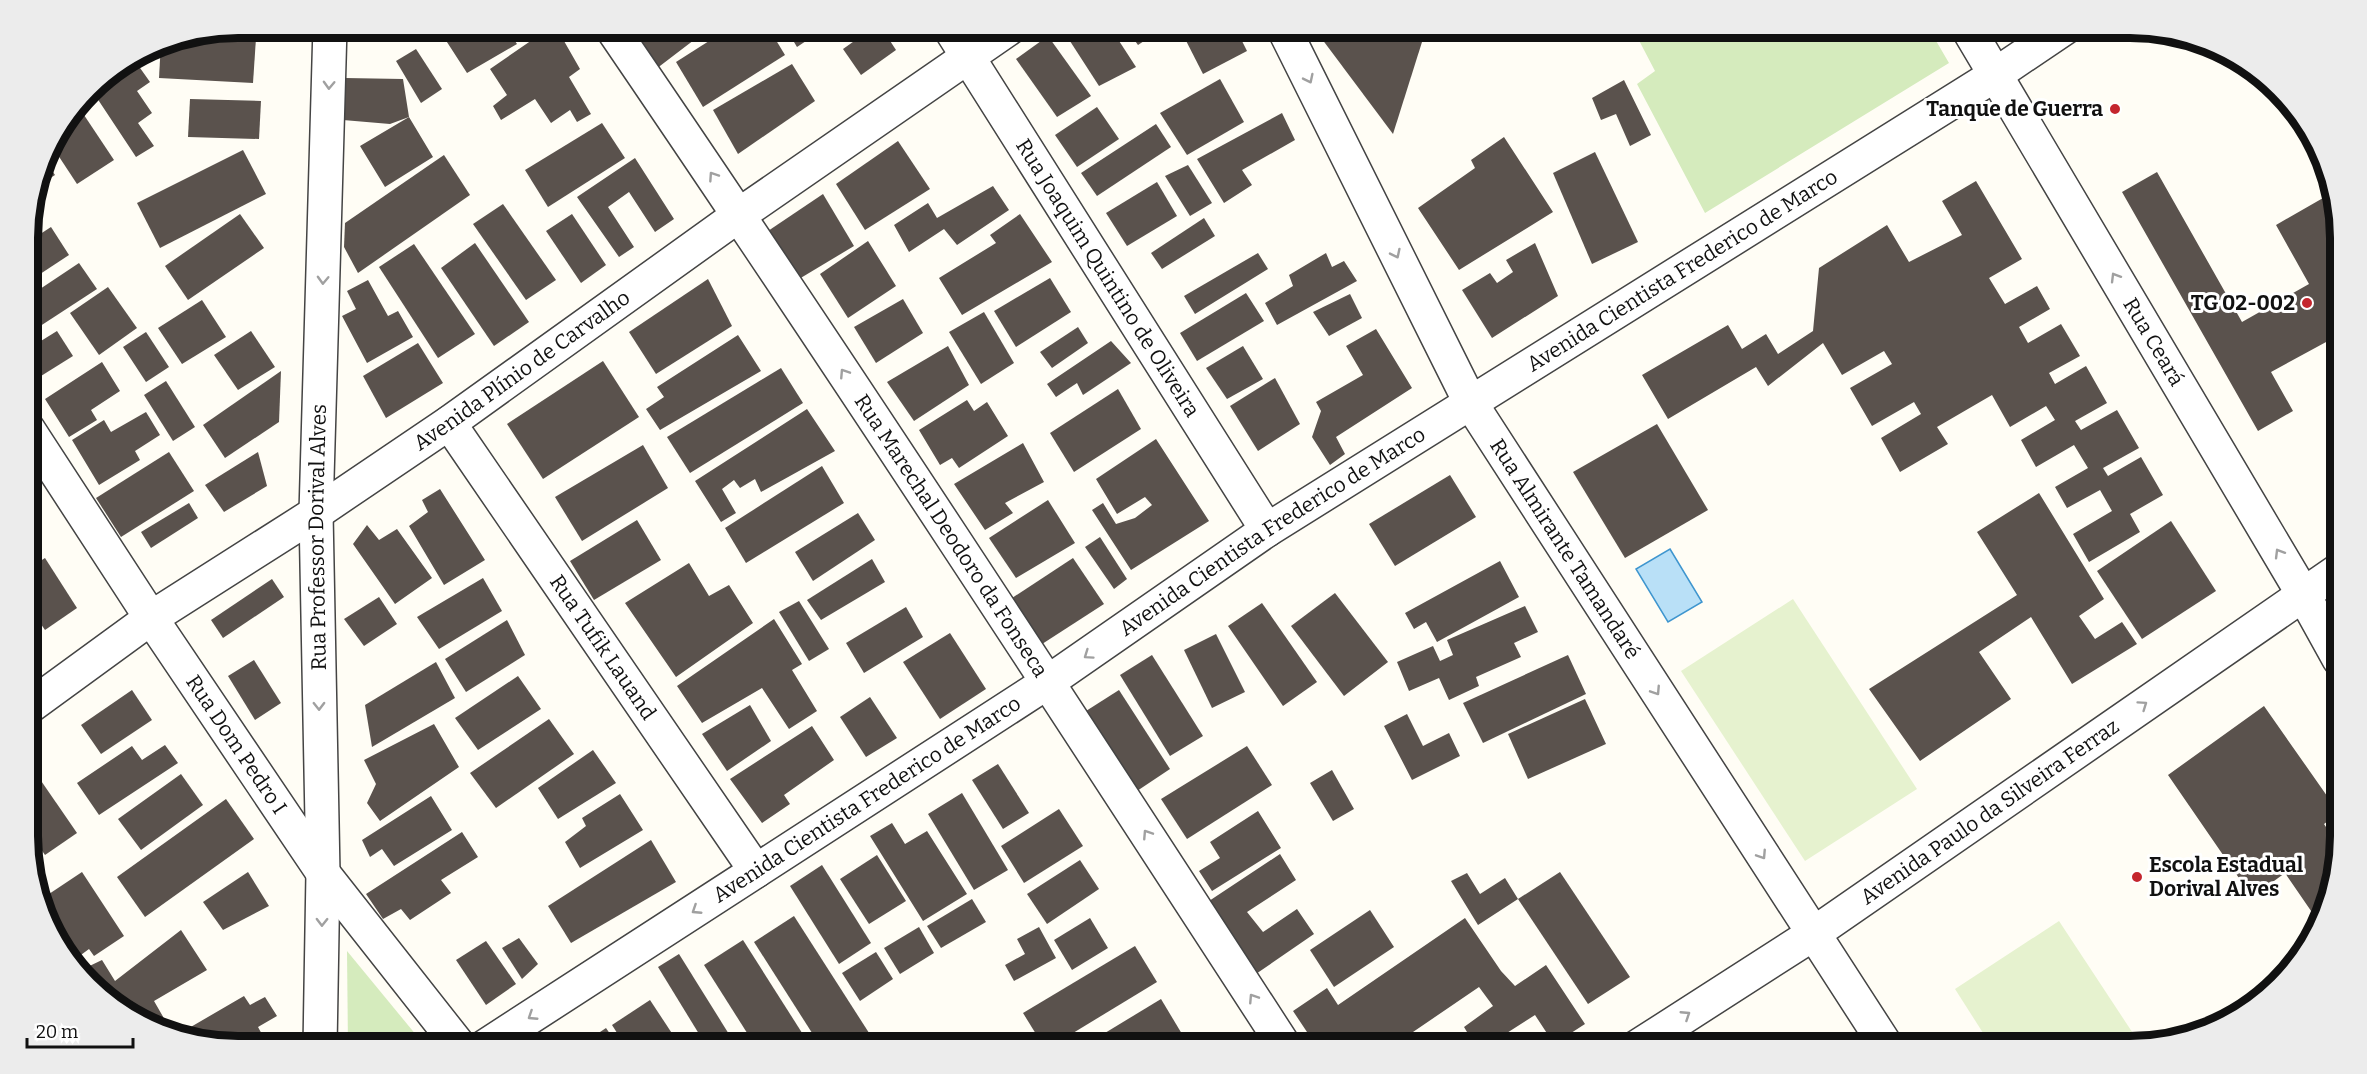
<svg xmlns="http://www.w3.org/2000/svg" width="2367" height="1074" viewBox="0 0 2367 1074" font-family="Bitter,serif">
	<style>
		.green { fill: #d5ebbd }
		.pitch { fill: #e6f2cf }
		.water { fill: #b9e0f7; stroke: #3f96cf; stroke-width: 1.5 }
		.building { fill: #5a524d }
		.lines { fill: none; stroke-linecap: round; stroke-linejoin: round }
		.minor-casing { stroke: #444; stroke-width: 36 }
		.minor { stroke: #fff; stroke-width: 33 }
		.oneway { stroke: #a0a0a0 }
		.poi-dot { fill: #c4262e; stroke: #fff; stroke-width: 2 }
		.labels { text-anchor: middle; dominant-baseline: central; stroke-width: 6; stroke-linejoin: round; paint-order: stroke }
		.poi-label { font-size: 21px; font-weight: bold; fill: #111; stroke: #fff; text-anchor: end }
		.street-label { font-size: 21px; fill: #111; stroke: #fff }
		.rim { fill: none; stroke: #111; stroke-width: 8 }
	</style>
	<rect width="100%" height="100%" fill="#fffdf5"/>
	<g class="green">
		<polygon points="1632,27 1928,27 1949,63 1705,213 1637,84 1655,71"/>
		<polygon points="347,951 426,1047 348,1047"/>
	</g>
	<g class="pitch">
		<polygon points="1793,599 1917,789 1805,861 1681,671"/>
		<polygon points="2059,921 2142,1047 1992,1047 1955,989"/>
	</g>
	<polygon class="water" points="1670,549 1702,602 1668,622 1636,569"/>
	<g class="building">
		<polygon points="463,27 518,27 509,32 517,44 467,73 445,39"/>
		<polygon points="551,27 556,27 580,69 569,77 591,114 577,122 570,110 551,123 535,99 501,120 493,106 507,95 490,69"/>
		<polygon points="656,27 711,27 656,69 641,43 658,31"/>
		<polygon points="731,27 768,27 785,55 703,107 676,62"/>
		<polygon points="785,27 827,27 797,47"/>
		<polygon points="874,27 881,27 896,50 861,75 843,49"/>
		<polygon points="1088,27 1110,27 1136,67 1099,86 1068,38"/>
		<polygon points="1125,27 1165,27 1138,45"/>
		<polygon points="1179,27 1235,27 1247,51 1203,74"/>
		<polygon points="1313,27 1411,27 1422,42 1393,134"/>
		<polygon points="198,35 256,38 253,83 159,78 161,42"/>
		<polygon points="1048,36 1091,96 1057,117 1016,59"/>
		<polygon points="416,49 442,89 421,103 396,61"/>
		<polygon points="133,58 150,82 137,91 152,113 138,123 154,146 136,157 91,89 96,82"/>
		<polygon points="792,64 815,101 738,154 713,110"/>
		<polygon points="345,78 403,79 409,117 433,157 385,187 360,146 409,117 390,124 343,120"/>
		<polygon points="1220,79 1244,122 1187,155 1160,113"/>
		<polygon points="1624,80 1651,135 1630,146 1616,114 1601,120 1592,98"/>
		<polygon points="190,99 261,101 259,139 188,137"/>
		<polygon points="78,106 114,160 77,184 50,143"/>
		<polygon points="1097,107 1119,139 1077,167 1055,135"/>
		<polygon points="1282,113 1295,140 1242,170 1252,185 1224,203 1197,159"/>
		<polygon points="602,123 625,158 548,207 525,170"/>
		<polygon points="1156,124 1171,147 1097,196 1081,173"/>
		<polygon points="1504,137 1553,212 1459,270 1418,208 1475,168 1471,160"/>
		<polygon points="898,141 930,189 865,230 836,184"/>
		<polygon points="243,150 266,194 160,248 137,203"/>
		<polygon points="1595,152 1638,242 1592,264 1553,173"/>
		<polygon points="444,155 470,195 358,273 344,247 345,223"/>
		<polygon points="635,158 674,219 655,232 629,192 608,207 634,247 619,257 577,197"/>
		<polygon points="45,160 55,175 38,186 40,177"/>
		<polygon points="1188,165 1212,203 1190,216 1165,176"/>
		<polygon points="2157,172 2242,322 2309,284 2276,225 2330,194 2338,210 2339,335 2271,372 2293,411 2258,431 2122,192"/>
		<polygon points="1976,181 2022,259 1989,278 2005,304 2037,286 2050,309 2019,327 2028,343 2061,324 2080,356 2049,373 2055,384 2086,366 2107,403 2075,421 2081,430 2117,410 2139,448 2103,468 2108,476 2141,457 2163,495 2130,514 2140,532 2089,562 2073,534 2112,511 2100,490 2067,508 2055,487 2088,468 2074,445 2036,467 2021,440 2055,420 2046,406 2010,427 1992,395 1937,427 1948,444 1900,472 1881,438 1921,414 1914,402 1872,426 1850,388 1892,364 1884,351 1842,375 1823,343 1768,386 1756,367 1668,419 1642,375 1728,325 1742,349 1766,334 1778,354 1813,331 1819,268 1887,225 1909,262 1962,235 1942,201"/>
		<polygon points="1157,182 1177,216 1127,246 1106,213"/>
		<polygon points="993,186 1009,210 957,245 944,229 909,252 894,225 928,203 937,218"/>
		<polygon points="823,194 854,246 799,279 768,231"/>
		<polygon points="503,204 556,280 526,300 473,224"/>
		<polygon points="240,214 264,248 188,300 165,266"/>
		<polygon points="572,214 606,265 581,283 546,231"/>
		<polygon points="1020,214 1052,262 962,315 939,278 996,243 990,235"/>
		<polygon points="1204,218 1215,236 1162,269 1151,253"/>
		<polygon points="51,227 69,255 28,282 28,242"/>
		<polygon points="868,241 896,286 848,318 820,274"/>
		<polygon points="475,243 529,322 494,346 441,268"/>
		<polygon points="1535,243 1558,296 1492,338 1462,290 1490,273 1497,283 1513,272 1506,260"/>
		<polygon points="414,244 475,334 438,358 379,267"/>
		<polygon points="1258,253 1268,269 1195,314 1184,296"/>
		<polygon points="1326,253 1332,267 1344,261 1357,281 1277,325 1265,303 1293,286 1289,275"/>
		<polygon points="79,263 97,289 28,334 28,297"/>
		<polygon points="1050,278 1071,312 1016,347 994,311"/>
		<polygon points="708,279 732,326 656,374 629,332"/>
		<polygon points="368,280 388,316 398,311 413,337 367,363 342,316 356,309 347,291"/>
		<polygon points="108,287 137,328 99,355 70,313"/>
		<polygon points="1246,293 1264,321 1197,361 1180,333"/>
		<polygon points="1350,294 1362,318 1329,336 1313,312"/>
		<polygon points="903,299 923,333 876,363 854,327"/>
		<polygon points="202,300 226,337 182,364 158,328"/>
		<polygon points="984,312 1014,363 981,384 949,332"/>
		<polygon points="1078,327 1088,343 1052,368 1040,352"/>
		<polygon points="1376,329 1412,388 1336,437 1345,454 1330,465 1312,437 1321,411 1316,402 1363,375 1346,346"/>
		<polygon points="57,331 73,356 41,376 28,355 28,349"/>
		<polygon points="251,331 275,367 238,390 214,355"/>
		<polygon points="146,332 169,367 146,382 123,347"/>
		<polygon points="738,335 761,371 660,430 646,409 664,397 657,387"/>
		<polygon points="1111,341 1131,363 1083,395 1077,383 1056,397 1047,384"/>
		<polygon points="418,343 443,383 386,418 363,376"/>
		<polygon points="948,346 969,385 914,421 887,382"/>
		<polygon points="1243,346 1263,379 1227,399 1206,368"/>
		<polygon points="603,361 639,417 543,479 507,424"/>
		<polygon points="102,362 120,391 91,410 97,420 69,437 45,399"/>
		<polygon points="781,368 803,403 690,473 667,437"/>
		<polygon points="281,371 279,422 225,458 203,425"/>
		<polygon points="1275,378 1300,424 1258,451 1230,406"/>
		<polygon points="166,381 195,427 173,441 144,395"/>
		<polygon points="1118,389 1141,429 1074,472 1050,433"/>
		<polygon points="967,400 974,411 987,402 1008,436 959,468 952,458 940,465 919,430"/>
		<polygon points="807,409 835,451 761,492 755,479 740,488 734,480 722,489 736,513 721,522 695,481"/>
		<polygon points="146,412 160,435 135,451 140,460 99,485 72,440 104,420 111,432"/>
		<polygon points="1657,424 1708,510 1625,558 1573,472"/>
		<polygon points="1156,439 1209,521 1131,570 1092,510 1103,503 1116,524 1135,518 1152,505 1145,497 1117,514 1096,479"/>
		<polygon points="1023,443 1044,482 1005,503 1013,513 985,530 954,484"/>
		<polygon points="643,445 668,488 582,541 555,497"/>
		<polygon points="169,452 194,491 121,537 96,498"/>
		<polygon points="258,452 267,486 224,512 205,485"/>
		<polygon points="822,466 844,503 746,563 725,528"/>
		<polygon points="1450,475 1476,517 1395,566 1369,524"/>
		<polygon points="440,489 485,560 444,585 409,526 428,512 422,500"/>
		<polygon points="2039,493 2104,599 2079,616 2095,639 2122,622 2137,644 2072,684 2031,617 1979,652 2011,699 1920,761 1869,689 2017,595 1977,532"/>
		<polygon points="1048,500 1075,543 1016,578 989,538"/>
		<polygon points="189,503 198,518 151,548 141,532"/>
		<polygon points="858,513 875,540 813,581 795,552"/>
		<polygon points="637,520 661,560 594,600 570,561"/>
		<polygon points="2171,521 2216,591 2142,639 2097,571"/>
		<polygon points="367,525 379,540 397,529 432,578 395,604 353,544"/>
		<polygon points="1100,537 1127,579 1114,589 1085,547"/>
		<polygon points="45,558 77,608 45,630 28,605 28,569"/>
		<polygon points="1073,558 1104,604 1039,646 1009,600"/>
		<polygon points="872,559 885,582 821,620 807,600"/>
		<polygon points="1500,561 1519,597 1437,642 1426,622 1414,629 1405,613"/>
		<polygon points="689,563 709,596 729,585 753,623 676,677 625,603"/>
		<polygon points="483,578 502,611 439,649 417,617"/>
		<polygon points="272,579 284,597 223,638 211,620"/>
		<polygon points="1335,593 1388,662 1344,696 1291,626"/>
		<polygon points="379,597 397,624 364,646 344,619"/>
		<polygon points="799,601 829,649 809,661 779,612"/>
		<polygon points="1262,603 1317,682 1283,706 1228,626"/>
		<polygon points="1525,606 1538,632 1514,643 1521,657 1476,677 1479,686 1449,700 1439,678 1409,691 1397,662 1433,646 1440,661 1453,655 1447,640"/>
		<polygon points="906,607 923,637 864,673 846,643"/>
		<polygon points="774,619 802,664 792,670 817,711 789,729 762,688 702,723 677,686"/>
		<polygon points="28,620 38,635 28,641"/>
		<polygon points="507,620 525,655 466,692 445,659"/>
		<polygon points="950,633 986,689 940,719 903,662"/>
		<polygon points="1216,634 1245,692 1212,708 1184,650"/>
		<polygon points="1152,655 1203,736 1170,756 1120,675"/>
		<polygon points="1568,655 1586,694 1483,743 1463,703"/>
		<polygon points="254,660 281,703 255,720 228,676"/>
		<polygon points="436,662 455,698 372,747 365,705"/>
		<polygon points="518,676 541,709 478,750 455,718"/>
		<polygon points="132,690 152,720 101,754 81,725"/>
		<polygon points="1119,690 1170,769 1137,791 1086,711"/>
		<polygon points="870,697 897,738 866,757 840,717"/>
		<polygon points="1585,699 1606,744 1528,779 1508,734"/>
		<polygon points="750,705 771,741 727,771 702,734"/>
		<polygon points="2264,706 2339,813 2324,824 2338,845 2324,917 2320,924 2285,873 2252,897 2168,775"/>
		<polygon points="1407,714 1423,746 1449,733 1460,756 1412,780 1384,726"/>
		<polygon points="549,719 574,754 496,808 470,773"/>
		<polygon points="434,724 459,767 380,821 367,803 376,784 364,760"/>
		<polygon points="812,726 834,760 784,795 790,804 762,823 730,779"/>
		<polygon points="165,745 178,763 99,815 77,783 132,746 142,760"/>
		<polygon points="1247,746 1272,785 1187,839 1161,799"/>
		<polygon points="593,750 616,783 558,819 538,788"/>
		<polygon points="998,764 1029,813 1003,829 972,780"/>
		<polygon points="1332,770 1354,809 1333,821 1310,783"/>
		<polygon points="35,772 77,833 45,855 29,832 29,776"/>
		<polygon points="181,774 203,805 141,850 118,819"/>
		<polygon points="962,793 1008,870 974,890 928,814"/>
		<polygon points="620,794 643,830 580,868 565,842 586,826 582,818"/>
		<polygon points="431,796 452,830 394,866 382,849 370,857 362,840"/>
		<polygon points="226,799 254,839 145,917 117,877"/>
		<polygon points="1059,809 1083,846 1024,883 1001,846"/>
		<polygon points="1258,811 1281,848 1212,891 1199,871 1220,858 1210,842"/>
		<polygon points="892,823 905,844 927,831 967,894 923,921 870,836"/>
		<polygon points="462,832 478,857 441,880 451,893 410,920 401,909 383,919 366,894"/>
		<polygon points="651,840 676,882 571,943 548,906"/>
		<polygon points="1280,854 1296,880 1247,912 1263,932 1297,909 1314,934 1250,978 1200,907"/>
		<polygon points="877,855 906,901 869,924 840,879"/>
		<polygon points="1080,860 1099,889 1047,924 1027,894"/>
		<polygon points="822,865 871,943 839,964 790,886"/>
		<polygon points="82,872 124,936 94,956 89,949 70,963 43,898"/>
		<polygon points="248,872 269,906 223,930 203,902"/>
		<polygon points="1560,872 1630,977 1588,1004 1518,899"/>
		<polygon points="1467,873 1480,894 1505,878 1518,899 1478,925 1451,881"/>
		<polygon points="972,899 986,922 941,948 927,926"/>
		<polygon points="1370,910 1394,947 1334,987 1310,950"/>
		<polygon points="794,916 871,1036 854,1047 821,1047 754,942"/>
		<polygon points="1090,918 1108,948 1072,970 1054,940"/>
		<polygon points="1465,918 1501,971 1515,986 1546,965 1585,1024 1554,1044 1535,1015 1485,1047 1476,1047 1464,1027 1493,1006 1479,987 1391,1047 1317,1047 1293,1011 1327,988 1338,1005"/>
		<polygon points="919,927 934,953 900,974 884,948"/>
		<polygon points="1039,927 1056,958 1014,981 1005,965 1025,954 1017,939"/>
		<polygon points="181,930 207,970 154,1001 173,1034 157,1031 79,971 102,960 115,981"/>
		<polygon points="519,938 538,964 522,979 502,948"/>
		<polygon points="743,940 811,1047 756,1047 704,965"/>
		<polygon points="486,941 516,984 486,1005 456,960"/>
		<polygon points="1135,946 1157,982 1050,1047 1044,1047 1023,1013"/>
		<polygon points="876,952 893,979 860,1001 842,973"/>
		<polygon points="679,954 737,1047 707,1047 658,967"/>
		<polygon points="244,996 250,1005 265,997 277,1016 258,1027 264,1038 248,1047 237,1047 177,1035"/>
		<polygon points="1161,999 1182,1034 1160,1047 1107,1047 1100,1036"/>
		<polygon points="650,1000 681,1047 626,1047 612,1025"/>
		<polygon points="606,1028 619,1047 593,1047 588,1040"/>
	</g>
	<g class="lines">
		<defs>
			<g id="minor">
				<path id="s1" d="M611,27c230,337 452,678 674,1020"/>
				<path id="s2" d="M949,27l318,503"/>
				<path id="s3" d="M1283,27l187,375 417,645"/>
				<path id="s4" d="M1967,27l336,567 36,65"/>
				<path id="s5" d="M449,423l307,448"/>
				<path id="s6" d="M28,429l123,189 172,255 137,174"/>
				<path id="s7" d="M29,707l122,-89 165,-105 133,-90 290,-208 272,-188"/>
				<path id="s8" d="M320,1047l3,-174 -7,-360 14,-486"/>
				<path id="s9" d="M484,1047l564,-365 219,-152 728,-455 71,-48"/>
				<path id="s10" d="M1637,1047l176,-113 526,-364"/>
			</g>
		</defs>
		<use href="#minor" class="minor-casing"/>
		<use href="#minor" class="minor"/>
	</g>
	<defs><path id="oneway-chevron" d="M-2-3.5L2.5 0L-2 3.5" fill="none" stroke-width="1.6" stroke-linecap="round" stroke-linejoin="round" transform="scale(1.5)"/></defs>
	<g class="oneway">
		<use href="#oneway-chevron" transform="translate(1309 79) rotate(64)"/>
		<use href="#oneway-chevron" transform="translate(329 85) rotate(92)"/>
		<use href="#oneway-chevron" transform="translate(713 176) rotate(-124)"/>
		<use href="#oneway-chevron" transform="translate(1396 254) rotate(64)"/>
		<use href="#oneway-chevron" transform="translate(2115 277) rotate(-121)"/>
		<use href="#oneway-chevron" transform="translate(323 280) rotate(92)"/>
		<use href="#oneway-chevron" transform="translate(844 373) rotate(-123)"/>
		<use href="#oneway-chevron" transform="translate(2279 553) rotate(-121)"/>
		<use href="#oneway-chevron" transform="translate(1088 655) rotate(145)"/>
		<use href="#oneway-chevron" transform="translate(1656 691) rotate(57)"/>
		<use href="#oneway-chevron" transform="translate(2143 705) rotate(-35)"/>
		<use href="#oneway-chevron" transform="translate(319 706) rotate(89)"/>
		<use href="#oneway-chevron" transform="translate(1147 834) rotate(-123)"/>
		<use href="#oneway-chevron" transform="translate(1762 855) rotate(57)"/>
		<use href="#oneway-chevron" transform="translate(696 910) rotate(147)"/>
		<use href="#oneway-chevron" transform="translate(322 922) rotate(91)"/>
		<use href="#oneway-chevron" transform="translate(1253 998) rotate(-123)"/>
		<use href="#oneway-chevron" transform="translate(1686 1015) rotate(-33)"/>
		<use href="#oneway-chevron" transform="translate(532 1016) rotate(147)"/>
	</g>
	<g class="poi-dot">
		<circle cx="2115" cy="109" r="6"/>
		<circle cx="2307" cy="303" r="6"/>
		<circle cx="2137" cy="877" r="6"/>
	</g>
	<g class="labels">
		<g class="poi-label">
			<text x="2103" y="109">Tanque de Guerra</text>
			<text x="2295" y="303">TG 02-002</text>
			<text x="2149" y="865" text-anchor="start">Escola Estadual<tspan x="2149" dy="24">Dorival Alves</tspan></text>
		</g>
		<g class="street-label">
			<text stroke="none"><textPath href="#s9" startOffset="1428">Avenida Cientista Frederico de Marco</textPath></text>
			<text stroke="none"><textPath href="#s2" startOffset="297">Rua Joaquim Quintino de Oliveira</textPath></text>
			<text stroke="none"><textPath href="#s4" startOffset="366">Rua Ceará</textPath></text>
			<text stroke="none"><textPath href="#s7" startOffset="597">Avenida Plínio de Carvalho</textPath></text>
			<text stroke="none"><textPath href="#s9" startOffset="942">Avenida Cientista Frederico de Marco</textPath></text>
			<text stroke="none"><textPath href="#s1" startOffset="612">Rua Marechal Deodoro da Fonseca</textPath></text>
			<text stroke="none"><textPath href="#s8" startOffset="510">Rua Professor Dorival Alves</textPath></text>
			<text stroke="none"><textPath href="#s3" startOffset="594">Rua Almirante Tamandaré</textPath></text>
			<text stroke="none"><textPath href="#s5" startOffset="272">Rua Tufik Lauand</textPath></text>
			<text stroke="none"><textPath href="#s6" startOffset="378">Rua Dom Pedro I</textPath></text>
			<text stroke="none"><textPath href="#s9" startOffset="456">Avenida Cientista Frederico de Marco</textPath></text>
			<text stroke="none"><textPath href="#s10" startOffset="424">Avenida Paulo da Silveira Ferraz</textPath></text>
		</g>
	</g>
	<path d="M0 0H2367V1074H0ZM238 38H2130A200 200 0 0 1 2330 238V836A200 200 0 0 1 2130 1036H238A200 200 0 0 1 38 836V238A200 200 0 0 1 238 38Z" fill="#ececec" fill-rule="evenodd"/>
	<path class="rim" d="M238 38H2130A200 200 0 0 1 2330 238V836A200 200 0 0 1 2130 1036H238A200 200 0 0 1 38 836V238A200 200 0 0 1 238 38Z"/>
	<path d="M27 1038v9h106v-9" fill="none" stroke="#111111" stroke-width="3"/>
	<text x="36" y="1038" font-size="18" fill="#111111" stroke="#ffffff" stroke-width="4.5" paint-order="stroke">20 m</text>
</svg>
